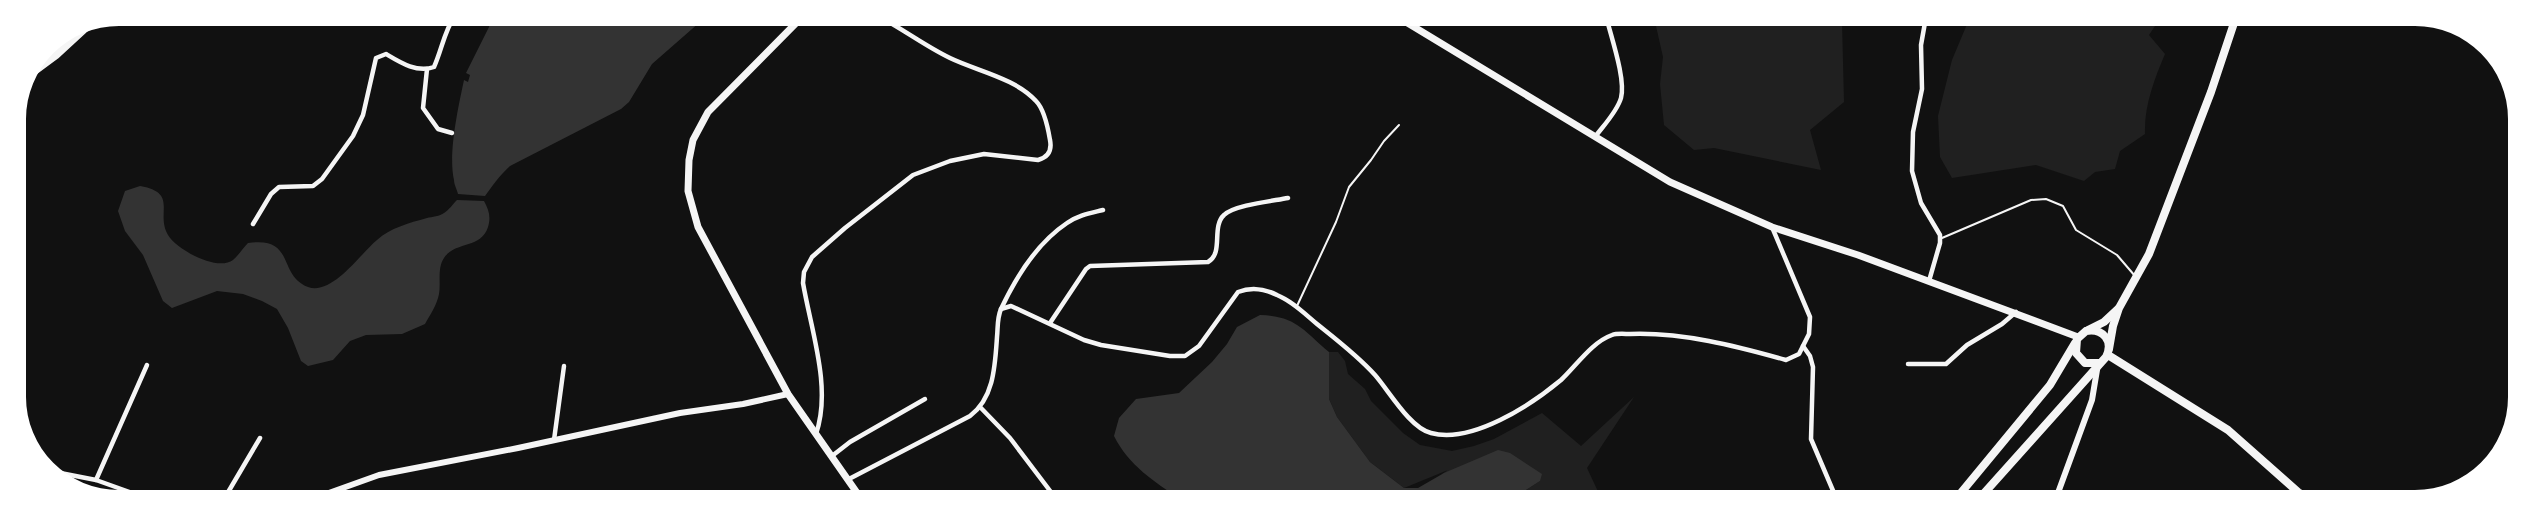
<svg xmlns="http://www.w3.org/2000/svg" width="2534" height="516" viewBox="0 0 2534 516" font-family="Mulish,sans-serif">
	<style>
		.green { fill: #202020 }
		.water { fill: #333 }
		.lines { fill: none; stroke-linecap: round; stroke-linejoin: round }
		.service { stroke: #f5f5f5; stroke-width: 2 }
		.minor { stroke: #f5f5f5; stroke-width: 4.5 }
		.tertiary { stroke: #f5f5f5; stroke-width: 6 }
		.secondary { stroke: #f5f5f5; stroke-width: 7 }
		.primary { stroke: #f5f5f5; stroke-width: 8 }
	</style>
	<rect width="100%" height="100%" fill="#111"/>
	<g class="green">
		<polygon points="1668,16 1849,16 1842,22 1844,102 1810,130 1821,170 1714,148 1694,150 1664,125 1660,84 1663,57 1656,26"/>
		<path d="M1970,17h191l-12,18 16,19c-11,26 -21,52 -20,80l-25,17 -5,18 -20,3 -11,9 -48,-16 -84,13 -12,-21 -2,-41 14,-56z"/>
		<polygon points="1329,352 1338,352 1345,361 1348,374 1365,389 1371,401 1403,433 1420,445 1452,451 1474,446 1494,439 1542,413 1581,446 1634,397 1587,468 1602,500 1510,500 1540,481 1442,474 1448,470 1404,488 1370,462 1337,417 1329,399"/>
	</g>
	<g class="water">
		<path d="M492,15h216l-56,49 -23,38 -8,7 -111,57c-10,9 -17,19 -25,30l-27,-2c-1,-5 -4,-9 -4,-14 -6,-26 4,-72 10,-100l4,2 2,-7 -4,-2 23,-46z"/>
		<path d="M140,186c39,7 15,27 28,49 8,14 49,37 65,25 5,-4 10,-12 15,-17 48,-7 29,32 60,44 24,9 53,-34 69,-47 13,-12 32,-17 50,-22 5,-1 13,-2 17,-5 5,-3 9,-9 13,-13l27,1c5,9 7,16 4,26 -7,22 -33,14 -44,31 -7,10 -3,25 -5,36 -2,11 -9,21 -14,30l-23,10 -36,1 -16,6 -17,19 -25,6 -7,-5 -13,-33 -11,-19 -15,-8 -19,-7 -26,-3 -45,17 -9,-7 -20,-46 -18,-24 -7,-20 7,-20z"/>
		<path d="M1260,315c36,1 43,15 69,37v47l8,18 33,45 34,26h14l26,-15 54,-23 12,3 32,21 -2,7 -30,19h-329c-27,-19 -52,-34 -67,-64l5,-18 17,-19 43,-6 33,-31 15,-18 10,-17z"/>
	</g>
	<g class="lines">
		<g class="service">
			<polyline points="1942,238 2031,200 2046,199 2063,206 2076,230 2117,255 2135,276"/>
			<polyline points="1297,306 1336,222 1349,187 1371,160 1384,141 1399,125"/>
		</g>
		<g class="minor">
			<polyline points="1926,17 1921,45 1922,89 1913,132 1912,171 1921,203 1940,235 1940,243 1929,281"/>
			<polyline points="44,48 56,55"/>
			<polyline points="427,69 423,108 438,129 452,133"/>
			<path d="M1595,137c8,-11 22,-25 26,-39 5,-19 -10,-61 -15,-82"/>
			<path d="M253,224l18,-30 8,-7 34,-1 9,-7 31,-43 10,-21 13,-57 10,-4c15,9 31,19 48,13 8,-18 10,-35 21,-52"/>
			<path d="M1001,309c15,-32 36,-66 66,-86 11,-8 24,-10 36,-13"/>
			<path d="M1050,323l36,-54 4,-3 118,-4c16,-9 3,-35 16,-47 10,-10 49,-14 64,-17"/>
			<polyline points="1803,346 1810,356 1813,367 1811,439 1837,500"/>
			<polyline points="1908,364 1946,364 1967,345 2002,324 2016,312"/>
			<polyline points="981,408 1010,438 1057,500"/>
			<path d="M816,434c16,-46 -5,-104 -13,-151l1,-11 8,-15 33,-29 68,-53 37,-14 34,-7 54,6c11,-3 14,-10 12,-20 -2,-12 -6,-31 -14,-39 -21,-23 -59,-30 -86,-43 -25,-12 -47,-29 -72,-42"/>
			<polyline points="554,440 564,366"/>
			<polyline points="832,456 850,442 925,399"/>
			<polyline points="45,470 96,480 149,499"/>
			<path d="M849,479l121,-63c24,-18 25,-50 27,-79 1,-10 0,-19 4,-28l10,-3 73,34 17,5 69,11h15l14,-10 39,-54c13,-5 27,-3 39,3 15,6 28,19 40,29 20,16 41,32 58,51 14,16 35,53 56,58 41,11 100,-28 130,-53 15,-14 31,-38 51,-45 5,-2 13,-1 18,-1 52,-2 106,12 156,26l13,-6 10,-20 1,-17 -38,-90"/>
			<polyline points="96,480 147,365"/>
			<polyline points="227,499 227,494 260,438"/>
		</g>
		<g class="tertiary">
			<polyline points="321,499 326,494 379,475 518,448 680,413 743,404 788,394"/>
			<polyline points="2055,501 2092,400 2098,364"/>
		</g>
		<g class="secondary">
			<polyline points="803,16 708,112 693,140 689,160 688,191 698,227 788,394 862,500"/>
			<polyline points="1396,16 1670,182 1772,227 1858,255 2078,337"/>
		</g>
		<g class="primary">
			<polyline points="33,72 56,55 94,20"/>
			<polyline points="2088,330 2104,322 2118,309"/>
			<polyline points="2109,349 2113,326 2119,308 2149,254 2211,92 2236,17"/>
			<polyline points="2108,355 2228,430 2298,492 2311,501"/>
			<polyline points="1955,500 2050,385 2075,343"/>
			<path d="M1978,500l128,-143c8,-16 -3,-29 -20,-26l-9,8 -1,14 9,10h13"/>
		</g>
	</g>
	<path d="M0 0H2534V516H0ZM119 26H2415A93 93 0 0 1 2508 119V397A93 93 0 0 1 2415 490H119A93 93 0 0 1 26 397V119A93 93 0 0 1 119 26Z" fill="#fff" fill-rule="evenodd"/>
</svg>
